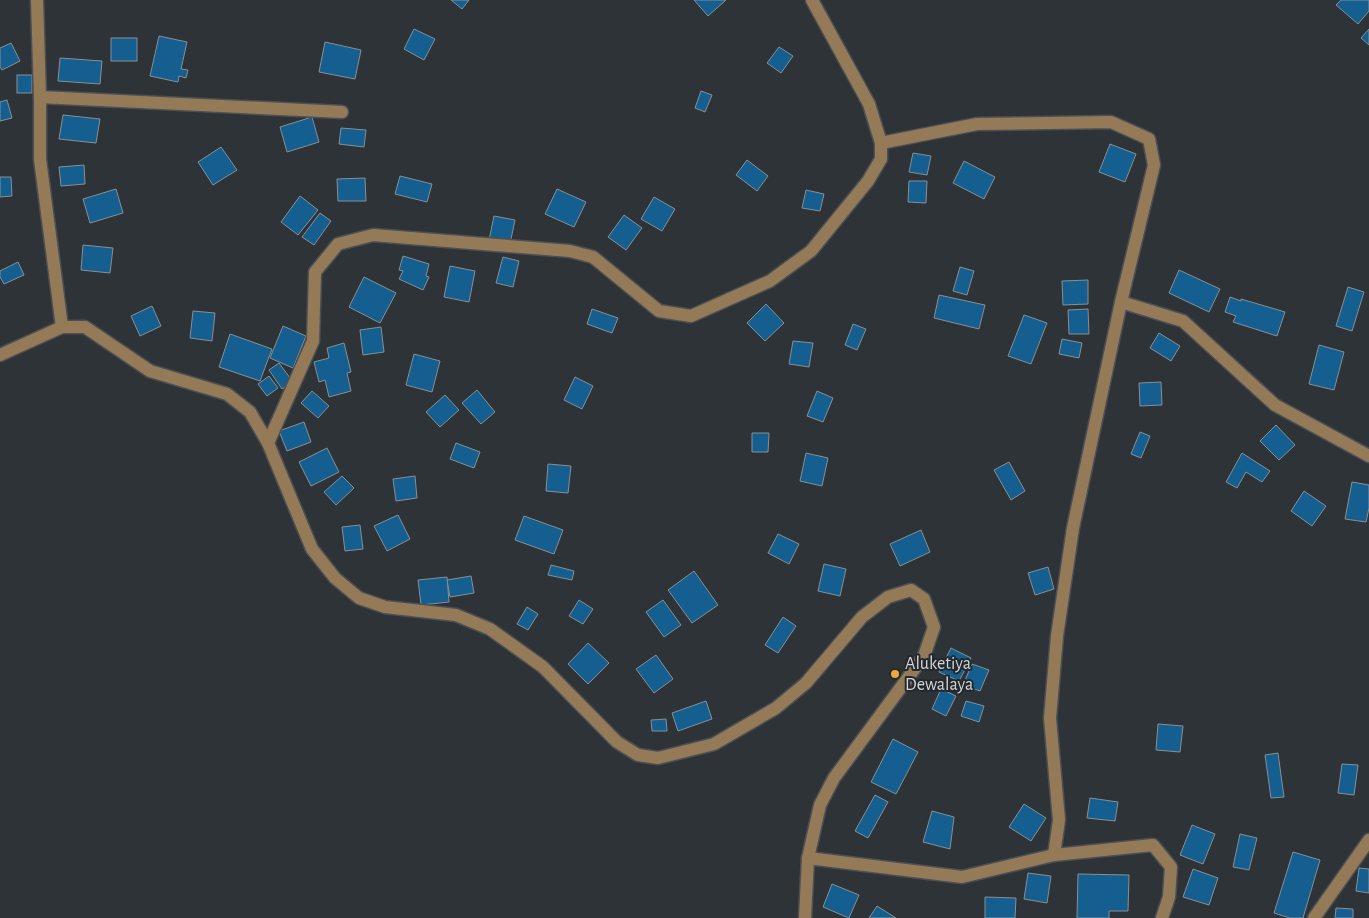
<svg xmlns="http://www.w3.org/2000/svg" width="1369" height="918" viewBox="0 0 1369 918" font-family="'Alegreya Sans',sans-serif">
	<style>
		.building { fill: #145f8f; stroke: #898f94 }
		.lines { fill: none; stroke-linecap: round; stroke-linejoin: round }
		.minor-casing { stroke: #4c5054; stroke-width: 15 }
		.minor { stroke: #957a58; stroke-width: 12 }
		.poi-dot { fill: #f0a63e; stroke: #24292d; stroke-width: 2 }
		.labels { text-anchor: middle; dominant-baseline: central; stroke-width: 4; stroke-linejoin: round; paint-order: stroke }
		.poi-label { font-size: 18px; fill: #d3d6d9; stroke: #24292d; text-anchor: start }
	</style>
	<rect width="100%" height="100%" fill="#2e3337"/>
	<g class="building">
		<polygon points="451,0 469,0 462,9"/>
		<polygon points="694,0 726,0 708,16"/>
		<polygon points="1341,0 1369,0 1369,11 1358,24 1336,5"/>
		<polygon points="414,29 435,39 424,60 404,49"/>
		<polygon points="1369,29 1369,45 1361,38"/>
		<polygon points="159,36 187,42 181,69 188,70 186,78 179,76 178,82 150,76"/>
		<rect x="111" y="38" width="26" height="23"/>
		<polygon points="325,42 361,50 355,79 319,72"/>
		<polygon points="11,43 20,61 2,70 0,67 0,48"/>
		<polygon points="779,47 793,56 781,73 767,63"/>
		<polygon points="60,58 102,61 100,84 58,81"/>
		<rect x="17" y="75" width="15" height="18"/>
		<polygon points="701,91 712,95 705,112 695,108"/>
		<polygon points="7,100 12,118 0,121 0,102"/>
		<polygon points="63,115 100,119 96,143 59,139"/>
		<polygon points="312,117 319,142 287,152 280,127"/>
		<polygon points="341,128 366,130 364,147 339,144"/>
		<polygon points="1110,144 1136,154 1125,182 1099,172"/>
		<polygon points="221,147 237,170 213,185 198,162"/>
		<polygon points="913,153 931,156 927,175 909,172"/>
		<polygon points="747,160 768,176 757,191 736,175"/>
		<polygon points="964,161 995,177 984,199 953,183"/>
		<polygon points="84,165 85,184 61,186 59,167"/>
		<polygon points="400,176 432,184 427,202 395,194"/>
		<polygon points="0,177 11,177 12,196 0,197"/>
		<polygon points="365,178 366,201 338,201 337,179"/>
		<polygon points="909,181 927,181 926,203 908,202"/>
		<polygon points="116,189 123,213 90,223 83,199"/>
		<polygon points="557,189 586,202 574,227 545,214"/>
		<polygon points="806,190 824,194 820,211 802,208"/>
		<polygon points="300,196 318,210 298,235 281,222"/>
		<polygon points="654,197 675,209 662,231 641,219"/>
		<polygon points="320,213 331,221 314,245 302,237"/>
		<polygon points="624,215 642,228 626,250 608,237"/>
		<polygon points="494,216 515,220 510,244 489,240"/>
		<polygon points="83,245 113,248 110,273 81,270"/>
		<polygon points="403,256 429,264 426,276 429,277 423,290 399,279 403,271 399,270"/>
		<polygon points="503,257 519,261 513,287 496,283"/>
		<polygon points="18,262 24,275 4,284 0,277 0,271"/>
		<polygon points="450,266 475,271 469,302 444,297"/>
		<polygon points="960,267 974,271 967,295 953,291"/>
		<polygon points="1179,270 1220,289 1209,312 1169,293"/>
		<polygon points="364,277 396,293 380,323 349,307"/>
		<polygon points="1088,280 1088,304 1063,305 1062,281"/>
		<polygon points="1348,287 1364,292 1352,331 1336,326"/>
		<polygon points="939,295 985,305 979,329 934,318"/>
		<polygon points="1230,297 1241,301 1241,299 1285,312 1277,336 1233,322 1236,316 1225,312"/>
		<polygon points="766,304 784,323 765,341 747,323"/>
		<polygon points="152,306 161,326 140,336 131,316"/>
		<polygon points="592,309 618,318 612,333 587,324"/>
		<polygon points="1088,309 1089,334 1069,334 1068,310"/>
		<polygon points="193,311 215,313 212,341 190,338"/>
		<polygon points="1024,315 1047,323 1031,364 1008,356"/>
		<polygon points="853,324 866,329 857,350 845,345"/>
		<polygon points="283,326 306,336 293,368 270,358"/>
		<polygon points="381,327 384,352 363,355 360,330"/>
		<polygon points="1159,333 1180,346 1171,361 1150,348"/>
		<polygon points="230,334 272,349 260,381 219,367"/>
		<polygon points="1062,339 1082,343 1079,358 1059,354"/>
		<polygon points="793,341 813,343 809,367 789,364"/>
		<polygon points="344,343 351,372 347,373 351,391 329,397 325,380 319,382 314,362 329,358 327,348"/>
		<polygon points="1319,345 1344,352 1334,390 1309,384"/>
		<polygon points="414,354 440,361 432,392 406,385"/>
		<polygon points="279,363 293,382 282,389 269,370"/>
		<polygon points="269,376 278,388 267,396 258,384"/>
		<polygon points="575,377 593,386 582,409 564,400"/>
		<polygon points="1161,382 1162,405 1140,406 1139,383"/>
		<polygon points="477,390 495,412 481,424 462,403"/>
		<polygon points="312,391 329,406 318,418 301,403"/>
		<polygon points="817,391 833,398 823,422 807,416"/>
		<polygon points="445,395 459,410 440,427 426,412"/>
		<polygon points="304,422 311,442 287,451 279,431"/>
		<polygon points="1276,425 1295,445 1279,460 1260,441"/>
		<polygon points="1140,432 1150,436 1141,458 1131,454"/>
		<polygon points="752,433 769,433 768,452 752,452"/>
		<polygon points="456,443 480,452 474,468 450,459"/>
		<polygon points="327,448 339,472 311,486 299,462"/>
		<polygon points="806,453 828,458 822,486 800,481"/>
		<polygon points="1242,453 1270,471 1262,482 1246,472 1237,488 1226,482"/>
		<polygon points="1009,462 1025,491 1011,500 994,470"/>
		<polygon points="548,464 571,466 568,493 546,491"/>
		<polygon points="342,476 354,488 336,505 324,492"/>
		<polygon points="415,476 417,498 396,501 393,479"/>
		<polygon points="1352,482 1369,485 1369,508 1366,522 1345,519"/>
		<polygon points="1304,491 1326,506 1312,526 1291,511"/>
		<polygon points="398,515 410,539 387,551 374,526"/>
		<polygon points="524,516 563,530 554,554 515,540"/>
		<polygon points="360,525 363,549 345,551 342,527"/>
		<polygon points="921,530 930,552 900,566 890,544"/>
		<polygon points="778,534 799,544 789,564 768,553"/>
		<polygon points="824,564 846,569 840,596 818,591"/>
		<polygon points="551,565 574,571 572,580 548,575"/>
		<polygon points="1048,567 1054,589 1035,595 1028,573"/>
		<polygon points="694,571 718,605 692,623 668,590"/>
		<polygon points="471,576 474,593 450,597 447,580"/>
		<polygon points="447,577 449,602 421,605 418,580"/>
		<polygon points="579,600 593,609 583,624 569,616"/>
		<polygon points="663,600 681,625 664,637 646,612"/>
		<polygon points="527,607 538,614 528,630 517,624"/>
		<polygon points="783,617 796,626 778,653 765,645"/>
		<polygon points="588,643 609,663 588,684 568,664"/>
		<polygon points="951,648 971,658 959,681 939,672"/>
		<polygon points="656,655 673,679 654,693 636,669"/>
		<polygon points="972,664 989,670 980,691 963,685"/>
		<polygon points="941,689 956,696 946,716 932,709"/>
		<polygon points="706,701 712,719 678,731 672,713"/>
		<polygon points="966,701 984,706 979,722 961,716"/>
		<polygon points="666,719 667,731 652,731 651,720"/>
		<polygon points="1158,724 1183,726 1180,752 1156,750"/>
		<polygon points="893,739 918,752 896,794 871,782"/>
		<polygon points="1278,753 1284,797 1271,798 1265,755"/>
		<polygon points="1342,764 1358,765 1354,795 1338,793"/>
		<polygon points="875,795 888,802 868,838 855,831"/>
		<polygon points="1090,798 1118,802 1115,821 1087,818"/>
		<polygon points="1024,804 1046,818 1031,841 1009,827"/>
		<polygon points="932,811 954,817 950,849 923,842"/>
		<polygon points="1192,825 1215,834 1203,864 1180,855"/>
		<polygon points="1240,834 1257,838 1249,870 1233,867"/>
		<polygon points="1293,852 1320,860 1303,918 1290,918 1274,913"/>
		<polygon points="1359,868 1369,869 1369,893 1356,891"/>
		<polygon points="1193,869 1218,878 1209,905 1183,897"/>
		<polygon points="1028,873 1051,876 1047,903 1024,899"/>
		<polygon points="1078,874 1129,875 1128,911 1109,911 1109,918 1077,918"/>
		<polygon points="832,884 859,895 849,918 823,907"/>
		<polygon points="985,897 1016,898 1015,918 985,918"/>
		<polygon points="877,906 896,918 869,918"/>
		<polygon points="1336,908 1353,909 1353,918 1335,918"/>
	</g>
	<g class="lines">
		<defs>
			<g id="minor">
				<polyline points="37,0 40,97 40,159 62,327"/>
				<polyline points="40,97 342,112"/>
				<polyline points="881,143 977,124 1111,122 1149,139 1154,165 1121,302 1073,528 1057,636 1050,718 1059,820 1054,855"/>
				<polyline points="1121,302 1183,321 1275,405 1369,456"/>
				<polyline points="0,355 62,327 85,327 150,371 227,394 250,412 268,443 312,549 335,578 359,598 385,607 456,615 490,629 543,667 617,742 638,755 658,758 714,744 776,708 806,683 862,617 888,597 911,590 924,599 934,627 924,656 834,778 820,805 808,858 805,918"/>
				<polyline points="268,443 313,341 315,272 338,244 373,235 570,251 593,257 659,311 691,316 770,281 811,251 868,181 881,159 881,143 869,104 812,0"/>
				<polyline points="808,858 962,877 1054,855 1153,845 1171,867 1169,897 1162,918"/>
				<polyline points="1314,918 1369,840"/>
			</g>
		</defs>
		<use href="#minor" class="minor-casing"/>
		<use href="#minor" class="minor"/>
	</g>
	<circle class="poi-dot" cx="895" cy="674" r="5"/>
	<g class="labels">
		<g class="poi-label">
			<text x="905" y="664">Aluketiya<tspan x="905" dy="21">Dewalaya</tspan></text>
		</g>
	</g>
</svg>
